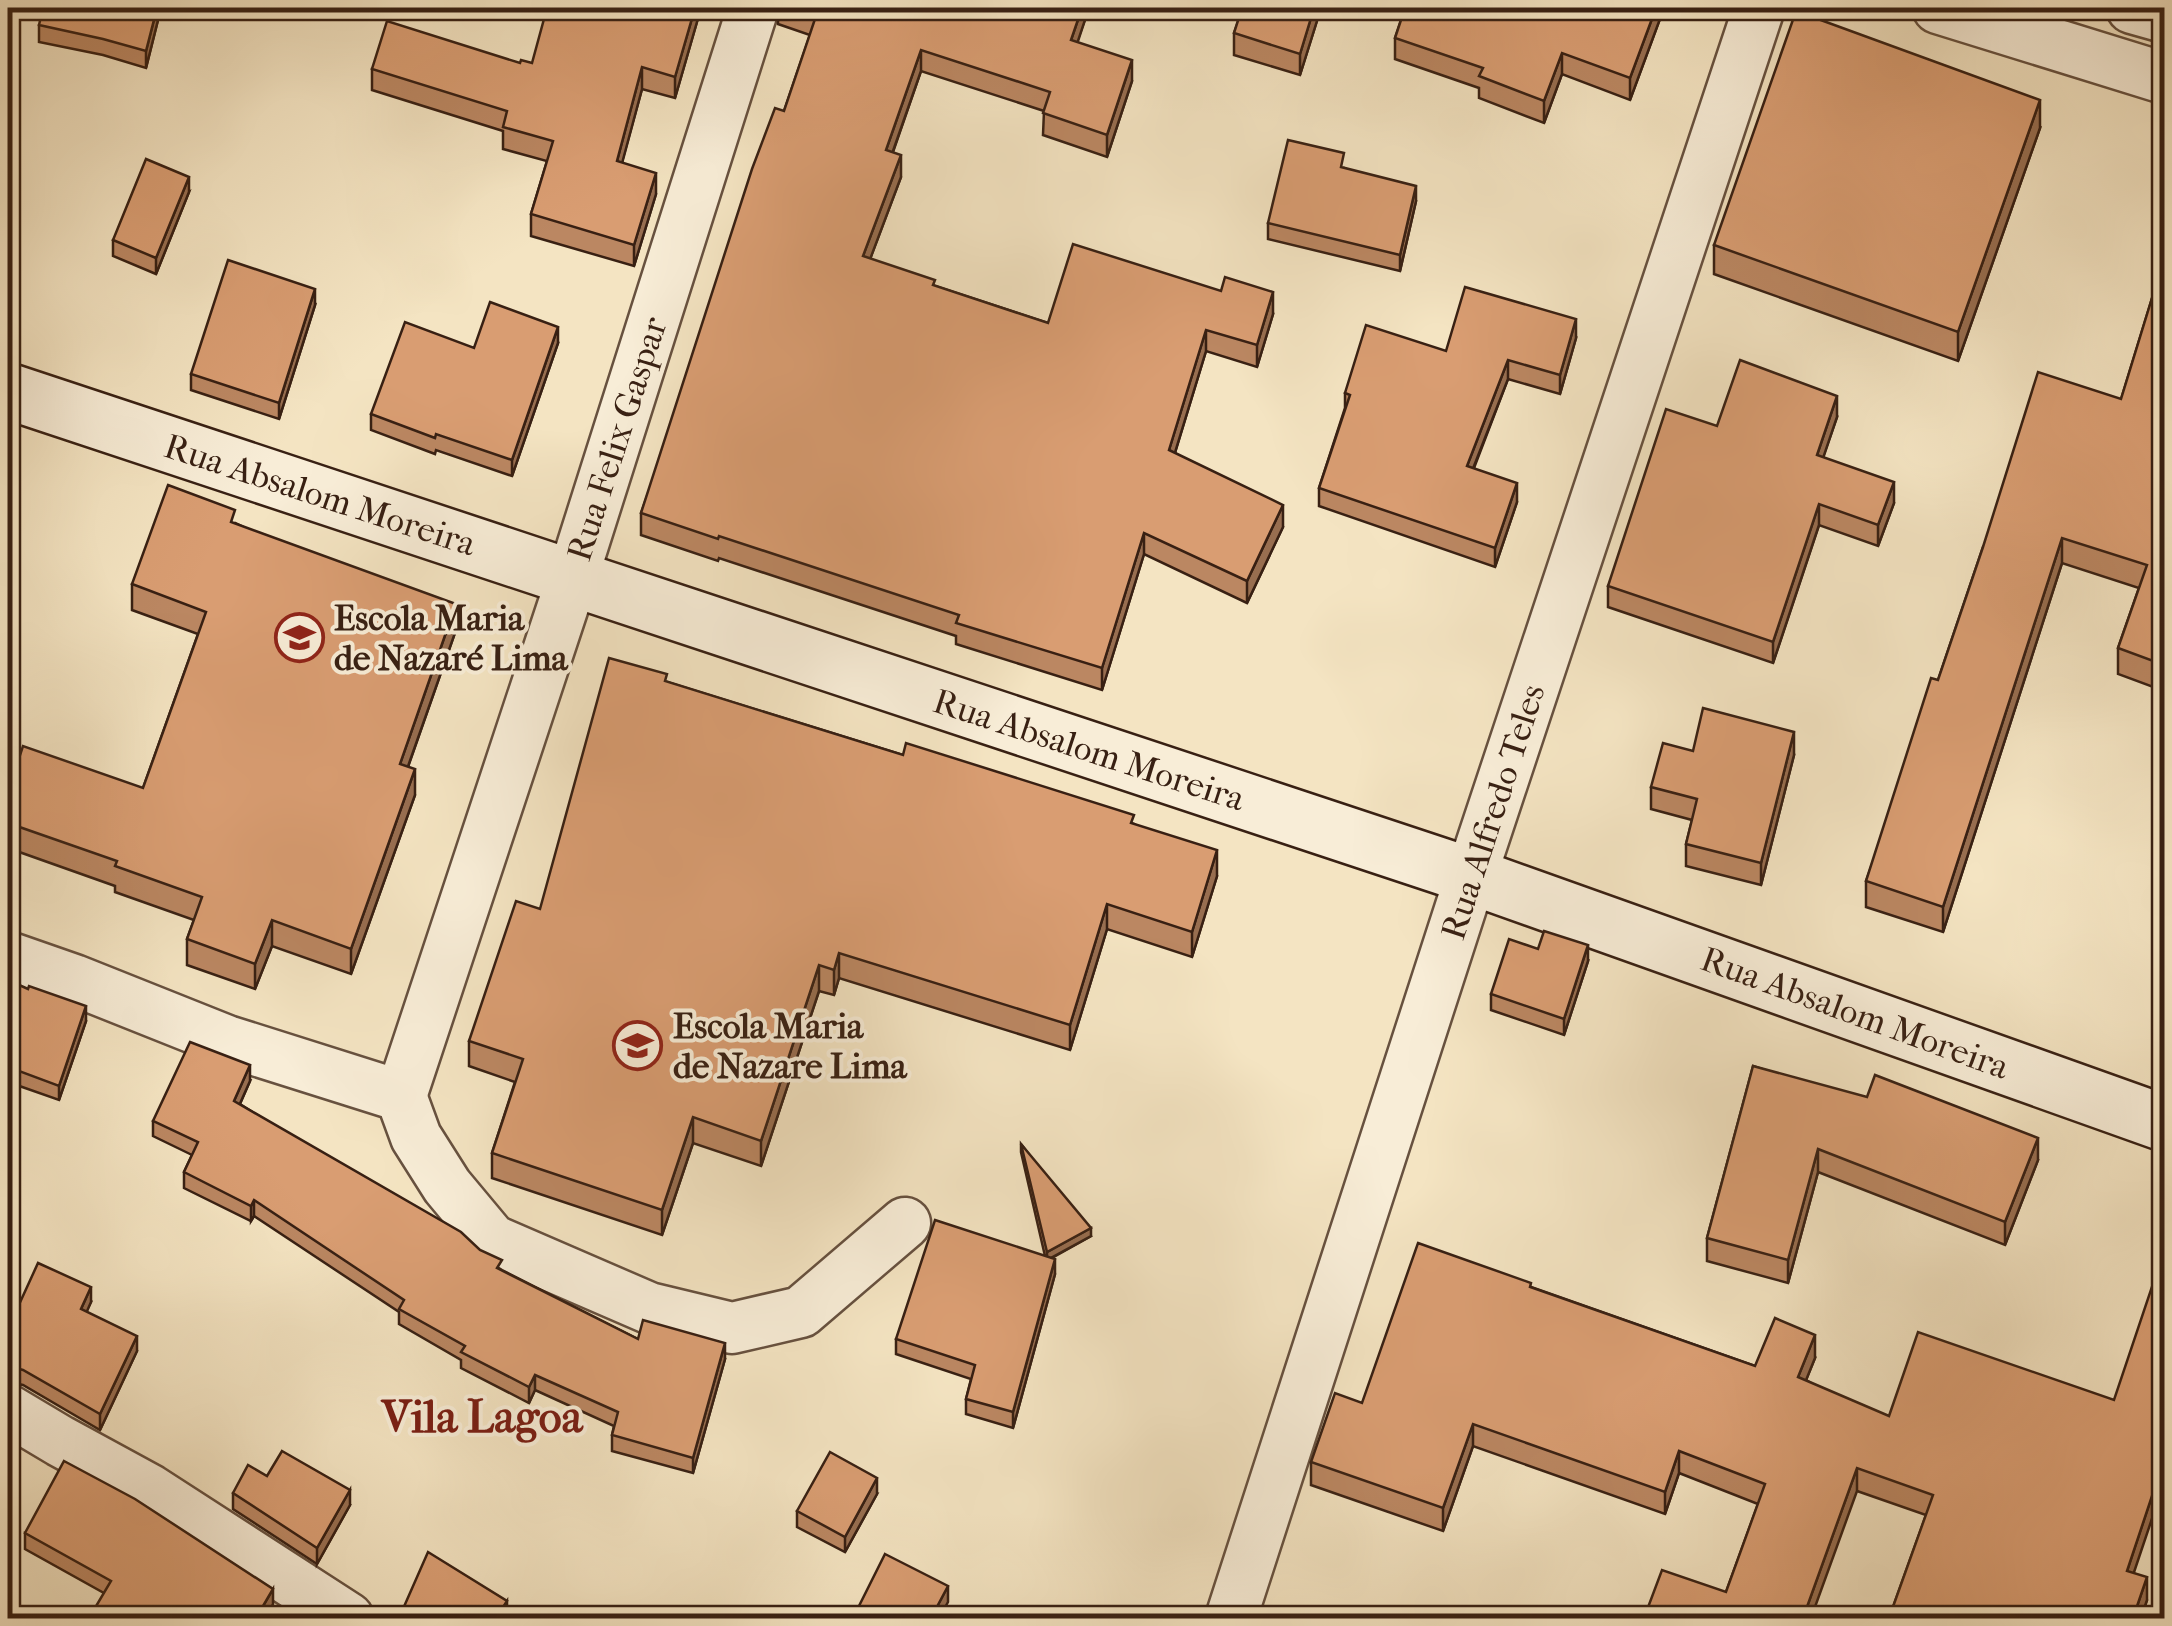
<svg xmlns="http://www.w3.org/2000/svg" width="2172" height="1626" viewBox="0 0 2172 1626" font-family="'IM FELL French Canon',serif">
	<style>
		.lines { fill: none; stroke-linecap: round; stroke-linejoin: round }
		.street-casing { stroke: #67513f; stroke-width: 55 }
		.secondary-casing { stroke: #382013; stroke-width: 60 }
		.street { stroke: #f8edd7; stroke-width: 50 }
		.secondary { stroke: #f8edd7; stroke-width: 55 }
		.wall { fill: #bb8762; stroke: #382013; stroke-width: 2.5 }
		.shaded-wall { fill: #986e50; stroke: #382013; stroke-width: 2.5 }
		.building { fill: #d99d72; stroke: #382013; stroke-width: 2.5 }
		.labels { text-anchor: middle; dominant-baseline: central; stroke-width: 8; stroke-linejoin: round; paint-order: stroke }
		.street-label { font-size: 35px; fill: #382013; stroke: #f8edd7 }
		.poi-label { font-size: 35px; font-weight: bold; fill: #382013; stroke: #f8edd7; text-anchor: start }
		.district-label { font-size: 45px; font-weight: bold; fill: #7a1f14; stroke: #f8edd7 }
	</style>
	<rect width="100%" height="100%" fill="#f4e4c2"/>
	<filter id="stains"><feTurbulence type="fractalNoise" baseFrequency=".002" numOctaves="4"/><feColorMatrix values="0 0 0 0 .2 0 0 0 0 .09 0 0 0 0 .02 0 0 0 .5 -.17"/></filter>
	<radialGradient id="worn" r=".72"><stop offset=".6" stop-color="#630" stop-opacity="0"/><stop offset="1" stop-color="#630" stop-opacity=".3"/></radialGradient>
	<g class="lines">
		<defs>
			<g id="street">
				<polyline points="1938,8 2164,78"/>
				<polyline points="2132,8 2164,17"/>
				<polyline points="8,957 74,980 227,1041 401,1096 416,1137 447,1186 492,1240 649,1308 732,1328 801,1312 905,1223"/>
				<polyline points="401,1096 572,579 753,8"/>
				<polyline points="8,1410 60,1441 150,1490 348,1618"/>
				<polyline points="1231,1618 1471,876 1759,8"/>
			</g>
			<polyline id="secondary" points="8,391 1471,876 2164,1123"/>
		</defs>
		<use href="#street" class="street-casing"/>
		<use href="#secondary" class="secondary-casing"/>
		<use href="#street" class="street"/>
		<use href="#secondary" class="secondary"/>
	</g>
	<g class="wall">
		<polygon points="161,8 146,68 103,55 39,42 39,25"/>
		<polygon points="701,8 675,98 642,89 622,162 656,194 634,266 531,236 531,214 547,161 503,149 503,131 372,90 372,69 532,63"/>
		<polygon points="704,8 724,8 721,12"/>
		<polygon points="778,8 1089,8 1077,42 1132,81 1107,157 1043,135 1044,111 921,71 893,152 901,177 870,259 935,286 1048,323 1273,314 1257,367 1206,351 1175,453 1283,527 1247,603 1144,554 1102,690 956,644 956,636 719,558 718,561 641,535 641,513 784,111 810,35 778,24"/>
		<polygon points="1204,8 1321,8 1300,75 1234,55 1234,33 1239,19"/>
		<polygon points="1394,8 1664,8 1630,100 1562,74 1544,123 1479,98 1479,88 1395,59 1395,38 1404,11"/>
		<polygon points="2040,128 1958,361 1714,274 1714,245"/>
		<polygon points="1344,168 1416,201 1400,271 1268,239 1268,223"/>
		<polygon points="189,192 156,274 113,256 113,240"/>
		<polygon points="2164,259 2164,691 2118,674 2118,648 2139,588 2062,563 1943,932 1866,907 1866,881 1938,680 1983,547 2121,399"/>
		<polygon points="315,305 279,419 191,390 191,374"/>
		<polygon points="1576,338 1560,394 1508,379 1474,468 1517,502 1495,567 1319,506 1319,488 1345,408 1345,393"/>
		<polygon points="558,343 512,476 436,450 435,454 371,430 371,414 474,348"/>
		<polygon points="1837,417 1823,457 1894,503 1878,546 1819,525 1773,663 1608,607 1608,586 1717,426"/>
		<polygon points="235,523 456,630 408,767 415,795 351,974 272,946 255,989 187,965 187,939 194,920 115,892 115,886 8,848 8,792 143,788 198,634 132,610 132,584"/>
		<polygon points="667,682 903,755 1134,824 1217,876 1192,957 1107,929 1070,1050 839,978 834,995 819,991 761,1166 693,1143 662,1235 492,1178 492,1153 515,1082 469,1066 469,1041"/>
		<polygon points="1693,751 1794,755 1761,885 1686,866 1686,844 1692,820 1651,809 1651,787"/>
		<polygon points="1588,961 1564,1035 1491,1010 1491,994"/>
		<polygon points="8,980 86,1021 59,1100 8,1082"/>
		<polygon points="1753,1066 2038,1160 2005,1245 1818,1172 1788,1283 1707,1261 1707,1238"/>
		<polygon points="250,1081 240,1104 502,1270 638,1339 725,1359 693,1473 612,1451 612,1435 614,1426 535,1390 529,1403 461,1368 461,1360 399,1324 399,1312 254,1216 251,1221 184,1188 184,1172 192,1155 153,1136 153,1121"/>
		<polygon points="1021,1144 1091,1236 1052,1258 1055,1274 1013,1428 966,1414 966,1399 971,1379 896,1354 896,1339 1045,1256 1021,1152"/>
		<polygon points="1531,1287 1755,1366 1815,1358 1806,1380 2134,1573 2147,1600 2141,1618 1889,1618 1926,1515 1857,1491 1726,1592 1758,1504 1679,1473 1665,1514 1473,1446 1443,1531 1311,1485 1311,1462 1362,1403"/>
		<polygon points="91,1302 86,1312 137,1351 100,1430 23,1385 8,1382 8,1304 17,1309"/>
		<polygon points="267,1476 350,1505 317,1564 233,1509 233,1493"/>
		<polygon points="877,1494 845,1552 797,1527 797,1511"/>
		<polygon points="25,1533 273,1604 104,1593 25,1549"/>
	</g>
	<g class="shaded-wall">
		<polygon points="157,8 161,8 146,68 146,51"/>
		<polygon points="695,8 701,8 675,98 675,77"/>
		<polygon points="1082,8 1089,8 1071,62 1071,40"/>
		<polygon points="1314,8 1321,8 1300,75 1300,54"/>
		<polygon points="1656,8 1664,8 1630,100 1630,78"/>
		<polygon points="921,50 921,71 886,171 886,150"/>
		<polygon points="1562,53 1562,74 1544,123 1544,101"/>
		<polygon points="1132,60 1132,81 1107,157 1107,135"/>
		<polygon points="642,67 642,89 617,182 617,161"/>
		<polygon points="2040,100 2040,128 1958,361 1958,332"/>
		<polygon points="901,155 901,177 863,278 863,256"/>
		<polygon points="656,173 656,194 634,266 634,245"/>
		<polygon points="189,177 189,192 156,274 156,258"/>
		<polygon points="1416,186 1416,201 1400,271 1400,255"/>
		<polygon points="315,289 315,305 279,419 279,403"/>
		<polygon points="1273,292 1273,314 1257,367 1257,345"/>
		<polygon points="1576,319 1576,338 1560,394 1560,375"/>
		<polygon points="558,327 558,343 512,476 512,460"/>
		<polygon points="1206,330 1206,351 1169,472 1169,450"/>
		<polygon points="1508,360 1508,379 1467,484 1467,466"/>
		<polygon points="1837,396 1837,417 1817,476 1817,455"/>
		<polygon points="1894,482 1894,503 1878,546 1878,525"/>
		<polygon points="1517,483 1517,502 1495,567 1495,548"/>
		<polygon points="1819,504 1819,525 1773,663 1773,642"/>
		<polygon points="1283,505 1283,527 1247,603 1247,581"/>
		<polygon points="1144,533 1144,554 1102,690 1102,668"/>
		<polygon points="2062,538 2062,563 1943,932 1943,907"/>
		<polygon points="456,604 456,630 400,789 400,764"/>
		<polygon points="1794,732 1794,755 1761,885 1761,863"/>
		<polygon points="415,769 415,795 351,974 351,949"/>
		<polygon points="1217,850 1217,876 1192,957 1192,932"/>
		<polygon points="1107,904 1107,929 1070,1050 1070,1025"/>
		<polygon points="272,920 272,946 255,989 255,964"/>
		<polygon points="1588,945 1588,961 1564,1035 1564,1019"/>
		<polygon points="839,953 839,978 834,995 834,970"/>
		<polygon points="819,965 819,991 761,1166 761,1141"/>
		<polygon points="86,1006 86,1021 59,1100 59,1086"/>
		<polygon points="250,1065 250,1081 234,1117 234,1101"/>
		<polygon points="693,1117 693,1143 662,1235 662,1210"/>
		<polygon points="2038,1138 2038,1160 2005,1245 2005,1222"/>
		<polygon points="1818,1149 1818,1172 1788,1283 1788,1260"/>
		<polygon points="254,1200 254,1216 251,1221 251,1206"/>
		<polygon points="1091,1228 1091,1236 1047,1260 1047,1252"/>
		<polygon points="1055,1259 1055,1274 1013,1428 1013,1412"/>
		<polygon points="91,1287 91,1302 81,1325 81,1309"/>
		<polygon points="1815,1335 1815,1358 1798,1400 1798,1377"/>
		<polygon points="137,1336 137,1351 100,1430 100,1414"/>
		<polygon points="725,1343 725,1359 693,1473 693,1458"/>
		<polygon points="535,1375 535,1390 529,1403 529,1387"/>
		<polygon points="1473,1424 1473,1446 1443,1531 1443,1508"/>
		<polygon points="1679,1451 1679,1473 1665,1514 1665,1492"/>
		<polygon points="2164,1460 2164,1483 2127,1593 2127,1571"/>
		<polygon points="1857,1468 1857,1491 1811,1618 1803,1618"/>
		<polygon points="877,1478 877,1494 845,1552 845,1537"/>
		<polygon points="350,1490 350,1505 317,1564 317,1548"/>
		<polygon points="2147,1577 2147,1600 2141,1618 2133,1618"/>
		<polygon points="948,1586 948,1602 939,1618 931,1618"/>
		<polygon points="273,1589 273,1604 265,1618 256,1618"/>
		<polygon points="507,1601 507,1614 504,1618 498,1615"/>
	</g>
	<g class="building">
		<polygon points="43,8 157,8 146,51 103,39 39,25"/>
		<polygon points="547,8 695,8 675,77 642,67 617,161 656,173 634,245 531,214 553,141 503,127 507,111 372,69 387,21 520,63 521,60 532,63"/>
		<polygon points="793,8 1082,8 1071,40 1132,60 1107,135 1043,113 1050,92 921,50 886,150 901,155 863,256 935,280 933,285 1048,323 1073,244 1221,291 1225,277 1273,292 1257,345 1206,330 1169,450 1283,505 1247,581 1144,533 1102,668 956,623 959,615 719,536 718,539 641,513 752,169 775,108 784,111 816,16"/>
		<polygon points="1242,8 1314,8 1300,54 1234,33"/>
		<polygon points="1405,8 1656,8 1630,78 1562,53 1544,101 1479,76 1483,68 1395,38"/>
		<polygon points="1796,11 2040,100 1958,332 1714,245"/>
		<polygon points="1288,140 1344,153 1341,167 1416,186 1400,255 1268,223"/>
		<polygon points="146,159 189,177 156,258 113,240"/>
		<polygon points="2164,259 2164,665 2118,648 2147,565 2062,538 1943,907 1866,881 1931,678 1938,680 1983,547 2038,372 2121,399"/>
		<polygon points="228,260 315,289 279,403 191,374"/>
		<polygon points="1465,287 1576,319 1560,375 1508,360 1467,466 1517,483 1495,548 1319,488 1350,395 1345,393 1366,325 1446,351"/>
		<polygon points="490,302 558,327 512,460 436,434 435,438 371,414 405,322 474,348"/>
		<polygon points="1740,360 1837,396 1817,455 1894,482 1878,525 1819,504 1773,642 1608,586 1666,409 1717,426"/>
		<polygon points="168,485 235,510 231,522 456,604 400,764 415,769 351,949 272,920 255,964 187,939 202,897 115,866 117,861 8,823 8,792 23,746 143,788 206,612 132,584"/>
		<polygon points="609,658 667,674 665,681 903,755 906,743 1134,815 1131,823 1217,850 1192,932 1107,904 1070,1025 839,953 834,970 819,965 761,1141 693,1117 662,1210 492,1153 523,1059 469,1041 516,901 540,909"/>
		<polygon points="1703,708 1794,732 1761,863 1686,844 1697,799 1651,787 1663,743 1693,751"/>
		<polygon points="1544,931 1588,945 1564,1019 1491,994 1509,939 1538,949"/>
		<polygon points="8,980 28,989 29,986 86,1006 59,1086 8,1067"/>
		<polygon points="190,1042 250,1065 234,1101 461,1232 480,1250 502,1260 497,1268 638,1339 643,1320 725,1343 693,1458 612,1435 618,1412 535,1375 529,1387 461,1352 465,1346 399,1309 404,1300 254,1200 251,1206 184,1172 198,1142 153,1121"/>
		<polygon points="1753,1066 1867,1097 1875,1075 2038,1138 2005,1222 1818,1149 1788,1260 1707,1238"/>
		<polygon points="1021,1144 1091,1228 1047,1252"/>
		<polygon points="935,1220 1055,1259 1013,1412 966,1399 975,1365 896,1339"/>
		<polygon points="1418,1243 1531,1283 1530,1287 1755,1366 1775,1318 1815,1335 1798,1377 1889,1416 1918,1332 2114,1400 2164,1251 2164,1460 2127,1571 2147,1577 2133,1618 1889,1618 1933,1495 1857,1468 1803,1618 1644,1618 1662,1570 1726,1592 1765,1484 1679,1451 1665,1492 1473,1424 1443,1508 1311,1462 1335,1393 1362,1403"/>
		<polygon points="38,1263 91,1287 81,1309 137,1336 100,1414 23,1370 8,1366 8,1304 17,1309"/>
		<polygon points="282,1451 350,1490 317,1548 233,1493 248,1465 267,1476"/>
		<polygon points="830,1452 877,1478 845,1537 797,1511"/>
		<polygon points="64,1461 135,1499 273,1589 256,1618 89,1618 111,1581 25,1533"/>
		<polygon points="428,1552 507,1601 498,1615 504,1618 399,1618"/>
		<polygon points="885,1554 948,1586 931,1618 853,1618"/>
	</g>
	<defs>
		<symbol id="school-ring" viewBox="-11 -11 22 22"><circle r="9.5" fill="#f8edd7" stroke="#8f2418" stroke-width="1.5"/><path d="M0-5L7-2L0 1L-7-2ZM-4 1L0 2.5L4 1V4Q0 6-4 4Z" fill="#8f2418"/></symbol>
	</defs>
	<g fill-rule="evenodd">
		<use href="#school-ring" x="272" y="610" width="55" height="55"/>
		<use href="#school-ring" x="610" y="1018" width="55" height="55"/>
	</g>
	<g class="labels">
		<g class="street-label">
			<text transform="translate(617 439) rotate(-72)">Rua Felix Gaspar</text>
			<text transform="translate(320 495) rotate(18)">Rua Absalom Moreira</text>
			<text transform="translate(1089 750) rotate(18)">Rua Absalom Moreira</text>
			<text transform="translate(1493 812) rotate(-72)">Rua Alfredo Teles</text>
			<text transform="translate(1855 1013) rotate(20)">Rua Absalom Moreira</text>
		</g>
		<g class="poi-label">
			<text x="334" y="618">Escola Maria<tspan x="334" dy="40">de Nazaré Lima</tspan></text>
			<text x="673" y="1026">Escola Maria<tspan x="673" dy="40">de Nazare Lima</tspan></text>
		</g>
		<g class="district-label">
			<text x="482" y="1417">Vila Lagoa</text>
		</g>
	</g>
	<rect width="2172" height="1626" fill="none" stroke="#f4e4c2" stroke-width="40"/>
	<rect x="10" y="10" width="2152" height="1606" fill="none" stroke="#382013" stroke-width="5"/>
	<rect x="20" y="20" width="2132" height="1586" fill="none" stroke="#382013" stroke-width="2.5"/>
	<rect width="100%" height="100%" filter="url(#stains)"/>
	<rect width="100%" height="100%" fill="url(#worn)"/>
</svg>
